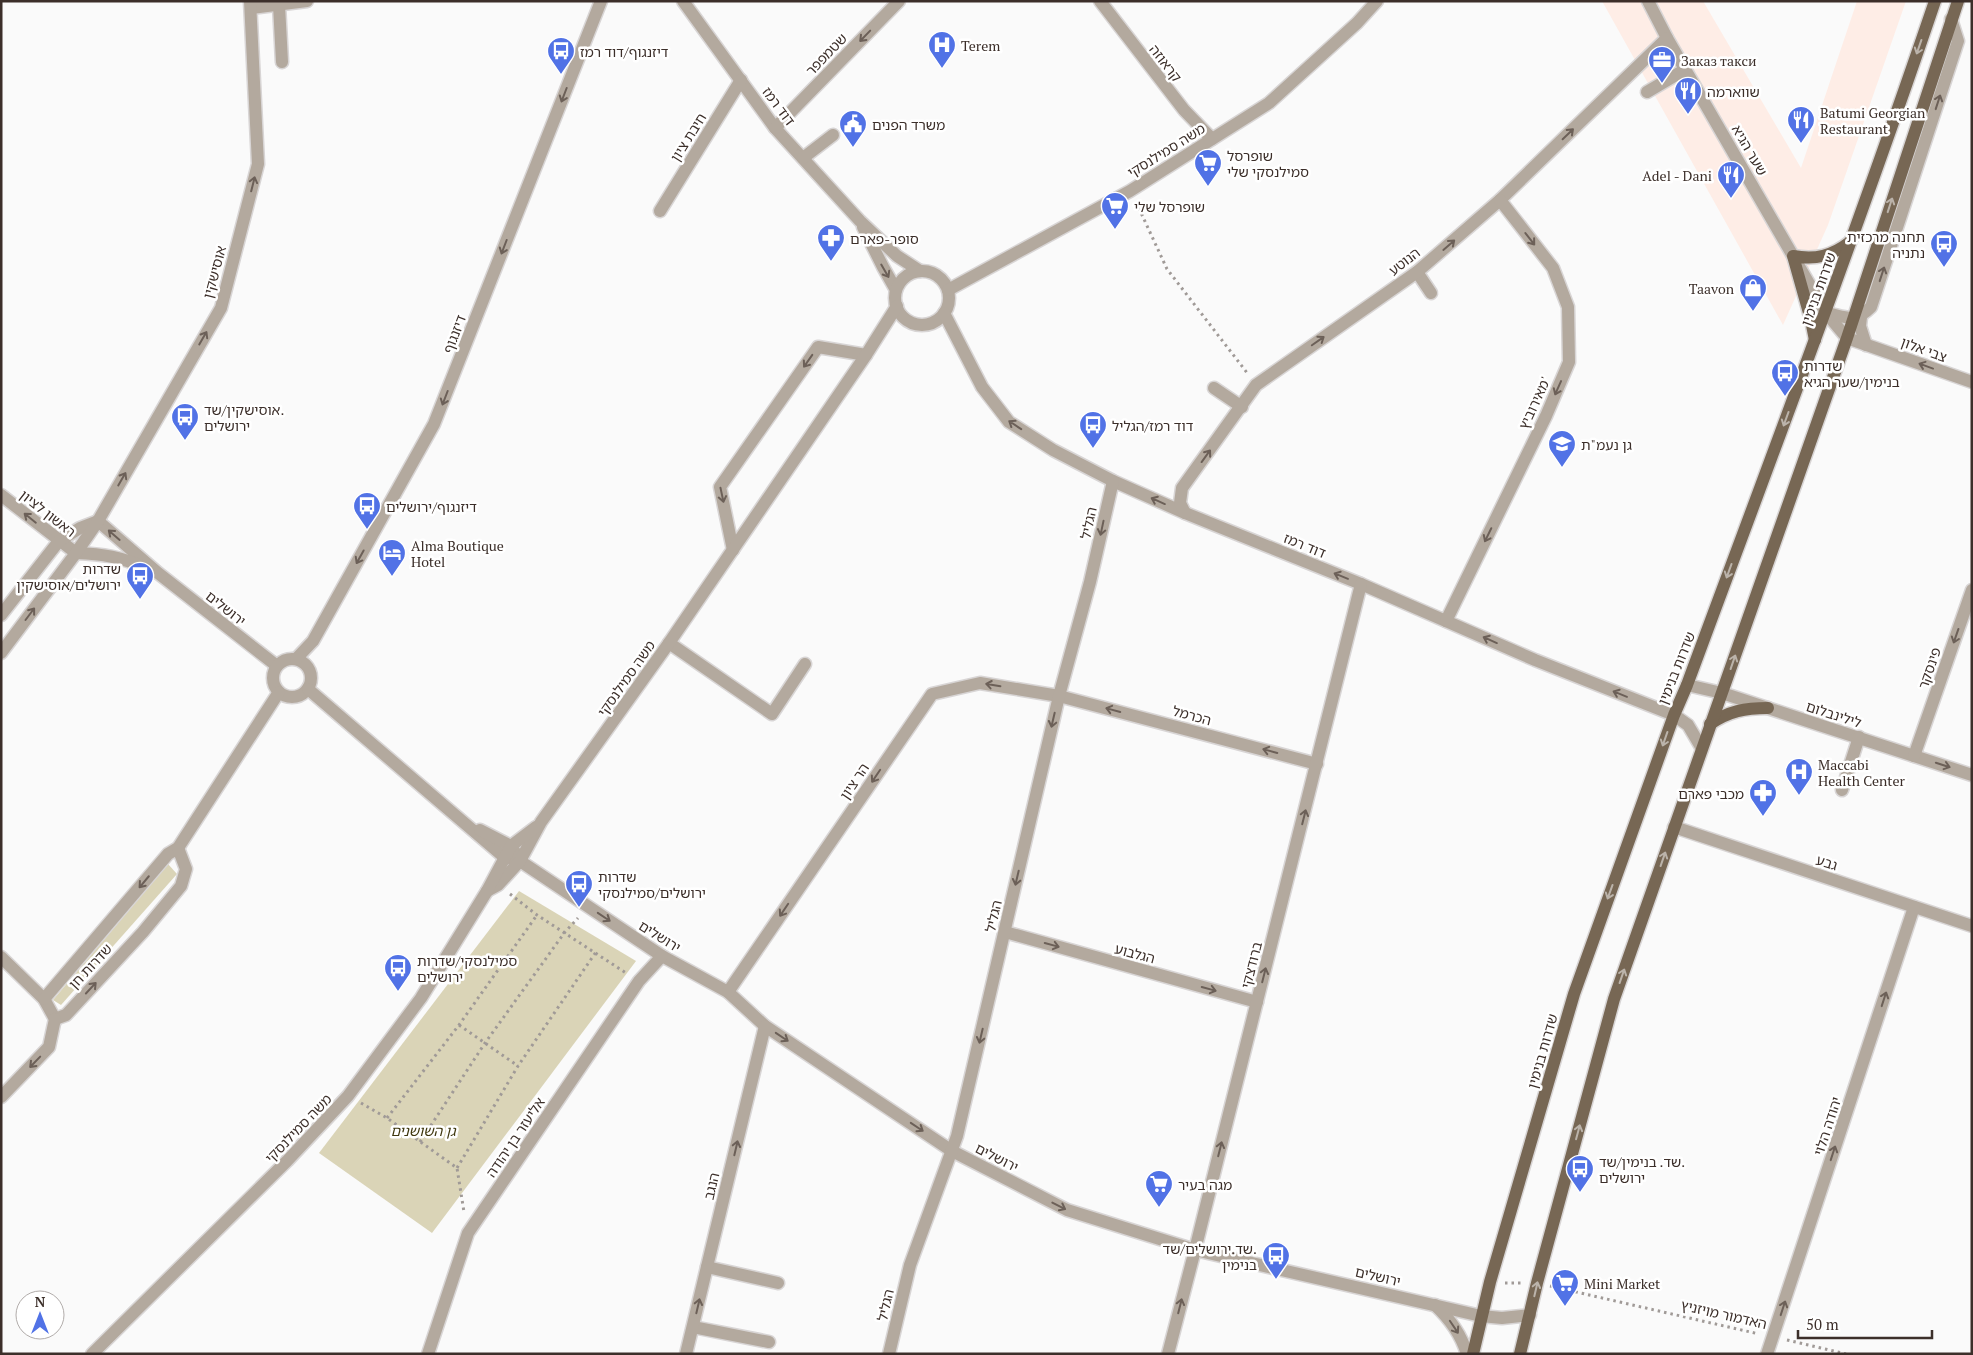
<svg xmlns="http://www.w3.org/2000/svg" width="1973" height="1355" viewBox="0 0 1973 1355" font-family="'PT Serif','Noto Sans Hebrew',serif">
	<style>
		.built { fill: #feede6 }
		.green { fill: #dad4b7 }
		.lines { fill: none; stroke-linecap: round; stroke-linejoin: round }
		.minor-casing { stroke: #d8d5d5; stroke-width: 15 }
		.major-casing { stroke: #d8d5d5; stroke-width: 15 }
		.path { stroke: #a09a97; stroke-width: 3; stroke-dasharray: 2.5 4; stroke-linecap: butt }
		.minor { stroke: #b3a99e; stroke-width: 12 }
		.major { stroke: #776754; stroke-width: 12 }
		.oneway { stroke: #6c6058 }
		.oneway2 { stroke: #bbb3aa }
		.labels { text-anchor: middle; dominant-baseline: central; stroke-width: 5; stroke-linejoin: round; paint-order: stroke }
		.poi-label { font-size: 14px; fill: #3c2f2a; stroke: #fff; text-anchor: start }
		.street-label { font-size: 14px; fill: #3c2f2a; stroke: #fff }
		.park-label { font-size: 14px; font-style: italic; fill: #3f370e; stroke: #fff }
	</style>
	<rect width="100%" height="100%" fill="#fafafa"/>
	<polygon class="built" points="1602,1 1703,1 1801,168 1857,1 1906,1 1828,225 1783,325"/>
	<g class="green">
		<polygon points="168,864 177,874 61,1005 53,1000"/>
		<polygon points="519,891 636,961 432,1233 319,1153"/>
	</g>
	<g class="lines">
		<defs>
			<g id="minor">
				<polyline points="683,1 775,128 860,221 897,256 920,271"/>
				<polyline points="1100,1 1184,110 1212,139"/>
				<polyline points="1648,1 1667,38 1826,313 1847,338 1972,382"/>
				<polyline points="279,5 282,62"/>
				<polyline points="251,8 307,1"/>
				<polyline points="1647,92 1686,69"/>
				<polyline points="775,128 899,1"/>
				<polyline points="803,158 833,135"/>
				<polyline points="660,211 741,80"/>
				<polyline points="863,227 883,267 896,290"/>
				<circle cx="922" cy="298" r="27"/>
				<polyline points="1417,272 1431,293"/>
				<polyline points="948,290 1130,191 1269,103 1357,23 1377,1"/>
				<polyline points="944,313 982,387 1009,422 1053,450 1113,481 1185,513 1361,584 1535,660 1674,715 1688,725 1701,747"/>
				<path d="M1826,313c21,4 28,11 45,-6l87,-266 -7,-22"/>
				<polyline points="1861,317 1860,326 1866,345"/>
				<polyline points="1214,388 1242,407"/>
				<polyline points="1,495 76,553"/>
				<polyline points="1185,513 1180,503 1182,488 1256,385 1417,272 1500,200 1667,38"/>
				<polyline points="98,521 158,573 277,666"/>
				<polyline points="733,550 720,487 818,347 866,355"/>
				<path d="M76,553c27,1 45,4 70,15"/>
				<polyline points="1,615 59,541 80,528 98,521"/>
				<polyline points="1446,621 1546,416 1569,362 1568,307 1553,268 1500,200"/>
				<polyline points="669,643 772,714 805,664"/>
				<polyline points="1,653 76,553 98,521 221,308 258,164 250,1"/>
				<circle cx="292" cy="678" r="19"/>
				<polyline points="296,659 313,641 434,424 601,1"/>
				<polyline points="1687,685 1722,693 1972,775"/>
				<polyline points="308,689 504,857 520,861 662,956 728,992 765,1026 952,1151 1067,1210 1195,1250 1481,1316 1502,1318 1530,1315"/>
				<polyline points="1914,756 1972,590"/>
				<polyline points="1842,790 1859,737"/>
				<polyline points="1674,827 1972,926"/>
				<polyline points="480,830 511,846 515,852"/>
				<polyline points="487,891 498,885 520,861 541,822 669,643 866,355 897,306"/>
				<polyline points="1005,932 1257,1002"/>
				<polyline points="1,957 44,999 55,1019"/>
				<polyline points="728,992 932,694 980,683 1059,696 1317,764"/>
				<polyline points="44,999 168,854 178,848 279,692"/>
				<polyline points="55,1019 66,1015 143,932 181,886 186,869 178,848"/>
				<polyline points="1,1097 49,1047 55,1019"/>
				<polyline points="707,1267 778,1283"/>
				<path d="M1435,1305c15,14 26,29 32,49"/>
				<polyline points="693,1327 769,1342"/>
				<polyline points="92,1354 287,1161 348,1096 421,998 487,891 511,846 536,827"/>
				<polyline points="428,1354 468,1233 639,981 662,956"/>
				<polyline points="686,1354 765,1026"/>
				<polyline points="889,1354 910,1265 957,1136 1059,696 1090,582 1113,481"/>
				<polyline points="1168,1354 1195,1250 1361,584"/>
				<polyline points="1767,1354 1914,907"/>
			</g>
			<g id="major">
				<path d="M1815,340l-4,-20 -18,-64c23,4 39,0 57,-14"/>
				<path d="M1710,724c19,-13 35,-16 58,-16"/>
				<path d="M1473,1354l17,-72 84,-288 100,-279 13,-30c84,-227 170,-454 248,-684"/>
				<polyline points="1520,1354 1537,1283 1614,999 1847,338 1958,1"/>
			</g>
		</defs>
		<use href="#minor" class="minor-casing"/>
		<use href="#major" class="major-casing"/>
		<g class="path">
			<polyline points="1136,202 1167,269 1248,374"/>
			<polyline points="510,894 537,915 626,973"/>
			<polyline points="459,1025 518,1066"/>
			<polyline points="361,1103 387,1118 457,1168 464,1212"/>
			<polyline points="387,1118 459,1025 537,915"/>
			<polyline points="420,1142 485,1043 565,932 578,918"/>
			<polyline points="457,1168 518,1066 596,952"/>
			<polyline points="1505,1283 1522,1283"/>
			<polyline points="1550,1286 1759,1334"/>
			<polyline points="1787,1340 1846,1354"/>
		</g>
		<use href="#minor" class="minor"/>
		<use href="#major" class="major"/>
	</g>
	<defs><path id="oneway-shaft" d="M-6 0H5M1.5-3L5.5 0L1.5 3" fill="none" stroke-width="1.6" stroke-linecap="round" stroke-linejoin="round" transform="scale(1.25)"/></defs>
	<g class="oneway">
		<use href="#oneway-shaft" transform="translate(865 36) rotate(134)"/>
		<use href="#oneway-shaft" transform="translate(564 95) rotate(111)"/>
		<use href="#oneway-shaft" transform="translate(1938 102) rotate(-72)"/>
		<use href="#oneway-shaft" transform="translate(1568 134) rotate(-44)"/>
		<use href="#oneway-shaft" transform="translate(253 184) rotate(-76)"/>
		<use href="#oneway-shaft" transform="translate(1530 239) rotate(52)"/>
		<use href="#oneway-shaft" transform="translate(1449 245) rotate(-41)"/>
		<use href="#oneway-shaft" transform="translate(504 247) rotate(111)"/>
		<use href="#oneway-shaft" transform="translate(885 271) rotate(60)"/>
		<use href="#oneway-shaft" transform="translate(1882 274) rotate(-72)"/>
		<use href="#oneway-shaft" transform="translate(203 338) rotate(-60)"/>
		<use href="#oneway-shaft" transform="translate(1318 341) rotate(-35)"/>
		<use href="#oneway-shaft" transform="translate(808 361) rotate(125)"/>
		<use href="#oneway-shaft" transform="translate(1926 366) rotate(-160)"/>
		<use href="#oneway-shaft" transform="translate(1558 388) rotate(114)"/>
		<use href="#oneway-shaft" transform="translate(445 398) rotate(111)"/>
		<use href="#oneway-shaft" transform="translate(1015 425) rotate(-146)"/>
		<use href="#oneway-shaft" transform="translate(1206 456) rotate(-54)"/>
		<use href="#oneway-shaft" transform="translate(122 479) rotate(-60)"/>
		<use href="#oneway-shaft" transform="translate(722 495) rotate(78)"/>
		<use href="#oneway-shaft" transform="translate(1158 501) rotate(-156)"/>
		<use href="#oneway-shaft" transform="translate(30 518) rotate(-141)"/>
		<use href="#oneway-shaft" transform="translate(1102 528) rotate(102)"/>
		<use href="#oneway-shaft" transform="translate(114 535) rotate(-139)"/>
		<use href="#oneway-shaft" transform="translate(1488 535) rotate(116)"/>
		<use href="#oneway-shaft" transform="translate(360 557) rotate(119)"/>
		<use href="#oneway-shaft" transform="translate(1341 576) rotate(-158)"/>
		<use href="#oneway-shaft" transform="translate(30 614) rotate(-53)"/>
		<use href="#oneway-shaft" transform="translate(1956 636) rotate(109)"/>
		<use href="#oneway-shaft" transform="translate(1490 640) rotate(-156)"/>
		<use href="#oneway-shaft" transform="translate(993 685) rotate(-171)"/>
		<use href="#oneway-shaft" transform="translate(1620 694) rotate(-158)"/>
		<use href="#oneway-shaft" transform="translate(1113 710) rotate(-165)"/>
		<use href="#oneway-shaft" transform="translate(1053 720) rotate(103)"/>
		<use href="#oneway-shaft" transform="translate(1270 751) rotate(-165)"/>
		<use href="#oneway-shaft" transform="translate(1943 765) rotate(18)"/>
		<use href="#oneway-shaft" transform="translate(876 776) rotate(124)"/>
		<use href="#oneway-shaft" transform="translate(1304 817) rotate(-76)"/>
		<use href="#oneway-shaft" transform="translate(1017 878) rotate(103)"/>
		<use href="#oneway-shaft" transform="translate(144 882) rotate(130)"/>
		<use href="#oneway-shaft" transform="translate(784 910) rotate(124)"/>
		<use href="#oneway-shaft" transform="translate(604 917) rotate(34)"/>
		<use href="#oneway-shaft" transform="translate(1052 945) rotate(15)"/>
		<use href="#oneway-shaft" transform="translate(1264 975) rotate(-76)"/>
		<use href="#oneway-shaft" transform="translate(91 988) rotate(-47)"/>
		<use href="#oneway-shaft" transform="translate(1209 989) rotate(15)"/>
		<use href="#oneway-shaft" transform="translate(1884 999) rotate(-72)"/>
		<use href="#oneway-shaft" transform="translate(981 1036) rotate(103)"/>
		<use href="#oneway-shaft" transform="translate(782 1037) rotate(34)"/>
		<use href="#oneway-shaft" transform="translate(35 1062) rotate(134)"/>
		<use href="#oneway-shaft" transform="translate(917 1127) rotate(34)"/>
		<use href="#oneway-shaft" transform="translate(736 1148) rotate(-77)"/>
		<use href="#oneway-shaft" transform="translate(1220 1149) rotate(-76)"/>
		<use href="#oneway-shaft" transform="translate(1833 1153) rotate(-72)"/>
		<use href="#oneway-shaft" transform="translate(1059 1206) rotate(27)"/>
		<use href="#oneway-shaft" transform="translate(698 1306) rotate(-77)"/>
		<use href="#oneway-shaft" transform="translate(1180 1306) rotate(-76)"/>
		<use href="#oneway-shaft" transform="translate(1783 1308) rotate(-72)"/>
		<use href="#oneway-shaft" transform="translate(1454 1327) rotate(56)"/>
	</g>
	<g class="oneway2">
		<use href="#oneway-shaft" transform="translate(1919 47) rotate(109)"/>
		<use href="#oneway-shaft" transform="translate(1890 205) rotate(-72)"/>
		<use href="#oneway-shaft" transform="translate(1786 419) rotate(110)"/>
		<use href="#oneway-shaft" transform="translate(1729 571) rotate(110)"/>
		<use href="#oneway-shaft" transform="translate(1733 662) rotate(-71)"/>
		<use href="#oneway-shaft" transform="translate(1665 739) rotate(109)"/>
		<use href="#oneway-shaft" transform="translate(1663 859) rotate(-71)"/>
		<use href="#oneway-shaft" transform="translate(1610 892) rotate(110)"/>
		<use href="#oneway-shaft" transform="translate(1622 976) rotate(-71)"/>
		<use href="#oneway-shaft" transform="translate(1578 1132) rotate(-75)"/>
		<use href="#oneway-shaft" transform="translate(1536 1289) rotate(-77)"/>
	</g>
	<defs>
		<symbol id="hospital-pin" viewBox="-11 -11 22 30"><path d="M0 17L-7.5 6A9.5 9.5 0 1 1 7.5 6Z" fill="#5172e6" stroke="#fff"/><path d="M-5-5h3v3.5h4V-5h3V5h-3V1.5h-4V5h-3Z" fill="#fff"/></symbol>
		<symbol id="bus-pin" viewBox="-11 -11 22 30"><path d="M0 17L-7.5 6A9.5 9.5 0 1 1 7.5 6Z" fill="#5172e6" stroke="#fff"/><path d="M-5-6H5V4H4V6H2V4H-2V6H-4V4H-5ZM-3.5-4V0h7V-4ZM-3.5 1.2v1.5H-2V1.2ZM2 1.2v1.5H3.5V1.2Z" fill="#fff"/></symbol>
		<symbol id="office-pin" viewBox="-11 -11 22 30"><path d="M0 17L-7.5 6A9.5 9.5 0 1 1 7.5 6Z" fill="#5172e6" stroke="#fff"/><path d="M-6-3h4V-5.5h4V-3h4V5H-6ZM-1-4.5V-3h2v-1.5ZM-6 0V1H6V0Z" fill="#fff"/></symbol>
		<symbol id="restaurant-pin" viewBox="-11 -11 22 30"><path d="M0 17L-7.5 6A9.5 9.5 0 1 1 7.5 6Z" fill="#5172e6" stroke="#fff"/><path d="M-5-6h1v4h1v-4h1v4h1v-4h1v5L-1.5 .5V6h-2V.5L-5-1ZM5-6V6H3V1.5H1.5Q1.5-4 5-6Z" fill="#fff"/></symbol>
		<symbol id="civic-pin" viewBox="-11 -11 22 30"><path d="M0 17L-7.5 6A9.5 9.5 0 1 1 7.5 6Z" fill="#5172e6" stroke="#fff"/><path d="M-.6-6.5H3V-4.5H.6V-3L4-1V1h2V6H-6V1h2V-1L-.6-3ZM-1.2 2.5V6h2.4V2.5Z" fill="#fff"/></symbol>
		<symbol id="supermarket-pin" viewBox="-11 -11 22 30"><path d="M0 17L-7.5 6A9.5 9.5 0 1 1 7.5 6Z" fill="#5172e6" stroke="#fff"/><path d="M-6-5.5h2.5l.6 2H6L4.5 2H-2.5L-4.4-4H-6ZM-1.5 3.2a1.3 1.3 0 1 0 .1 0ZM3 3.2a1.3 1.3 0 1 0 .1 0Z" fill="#fff"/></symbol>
		<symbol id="pharmacy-pin" viewBox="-11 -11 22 30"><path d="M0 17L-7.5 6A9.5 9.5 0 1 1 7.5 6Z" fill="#5172e6" stroke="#fff"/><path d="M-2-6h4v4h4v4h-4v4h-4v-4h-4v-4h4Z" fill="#fff"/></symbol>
		<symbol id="shop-pin" viewBox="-11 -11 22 30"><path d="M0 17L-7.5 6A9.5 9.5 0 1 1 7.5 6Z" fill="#5172e6" stroke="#fff"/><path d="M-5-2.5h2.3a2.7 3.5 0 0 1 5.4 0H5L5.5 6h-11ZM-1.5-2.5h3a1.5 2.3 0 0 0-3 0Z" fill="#fff"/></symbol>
		<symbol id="school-pin" viewBox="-11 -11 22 30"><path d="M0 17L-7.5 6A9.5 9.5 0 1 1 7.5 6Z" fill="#5172e6" stroke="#fff"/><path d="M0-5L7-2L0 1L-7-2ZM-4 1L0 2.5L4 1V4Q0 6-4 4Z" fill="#fff"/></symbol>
		<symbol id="hotel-pin" viewBox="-11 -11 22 30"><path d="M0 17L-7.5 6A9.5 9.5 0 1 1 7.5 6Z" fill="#5172e6" stroke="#fff"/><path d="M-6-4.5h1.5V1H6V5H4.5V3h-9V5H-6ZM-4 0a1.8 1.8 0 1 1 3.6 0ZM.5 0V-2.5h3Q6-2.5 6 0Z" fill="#fff"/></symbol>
	</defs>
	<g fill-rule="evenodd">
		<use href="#hospital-pin" x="926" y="29" width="32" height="43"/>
		<use href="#bus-pin" x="545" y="35" width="32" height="43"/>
		<use href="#office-pin" x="1646" y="44" width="32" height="43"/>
		<use href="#restaurant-pin" x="1672" y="75" width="32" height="43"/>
		<use href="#restaurant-pin" x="1785" y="104" width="32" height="43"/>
		<use href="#civic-pin" x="837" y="108" width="32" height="43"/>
		<use href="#supermarket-pin" x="1192" y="147" width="32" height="43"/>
		<use href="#restaurant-pin" x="1715" y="159" width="32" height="43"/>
		<use href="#supermarket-pin" x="1099" y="190" width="32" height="43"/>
		<use href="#pharmacy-pin" x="815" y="222" width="32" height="43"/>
		<use href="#bus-pin" x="1928" y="228" width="32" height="43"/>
		<use href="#shop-pin" x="1737" y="272" width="32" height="43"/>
		<use href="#bus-pin" x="1769" y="357" width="32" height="43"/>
		<use href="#bus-pin" x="169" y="401" width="32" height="43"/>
		<use href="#bus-pin" x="1077" y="409" width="32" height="43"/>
		<use href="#school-pin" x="1546" y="428" width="32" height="43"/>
		<use href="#bus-pin" x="351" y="490" width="32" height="43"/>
		<use href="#hotel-pin" x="376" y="537" width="32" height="43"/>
		<use href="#bus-pin" x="124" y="560" width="32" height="43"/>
		<use href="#hospital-pin" x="1783" y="756" width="32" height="43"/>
		<use href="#pharmacy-pin" x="1747" y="777" width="32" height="43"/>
		<use href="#bus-pin" x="563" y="868" width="32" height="43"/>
		<use href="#bus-pin" x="382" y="952" width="32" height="43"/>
		<use href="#bus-pin" x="1564" y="1153" width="32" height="43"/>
		<use href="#supermarket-pin" x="1143" y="1168" width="32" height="43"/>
		<use href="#bus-pin" x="1260" y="1240" width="32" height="43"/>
		<use href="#supermarket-pin" x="1549" y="1267" width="32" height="43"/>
	</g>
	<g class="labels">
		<g class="poi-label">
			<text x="961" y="45">Terem</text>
			<text x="580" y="51">דיזנגוף/דוד רמז</text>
			<text x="1681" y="60">Заказ такси</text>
			<text x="1707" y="91">שווארמה</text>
			<text x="1820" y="112">Batumi Georgian<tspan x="1820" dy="16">Restaurant</tspan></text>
			<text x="872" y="124">משרד הפנים</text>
			<text x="1227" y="155">שופרסל<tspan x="1227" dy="16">סמילנסקי שלי</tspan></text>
			<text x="1712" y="175" text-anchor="end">Adel - Dani</text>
			<text x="1134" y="206">שופרסל שלי</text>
			<text x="1925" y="236" text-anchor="end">תחנה מרכזית<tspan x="1925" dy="16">נתניה</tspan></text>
			<text x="850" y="238">סופר-פארם</text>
			<text x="1734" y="288" text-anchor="end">Taavon</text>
			<text x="1804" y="365">שדרות<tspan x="1804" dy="16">בנימין/שער הגיא</tspan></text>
			<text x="204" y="409">אוסישקין/שד.<tspan x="204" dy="16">ירושלים</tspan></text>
			<text x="1112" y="425">דוד רמז/הגליל</text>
			<text x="1581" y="444">גן נעמ"ת</text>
			<text x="386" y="506">דיזנגוף/ירושלים</text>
			<text x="411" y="545">Alma Boutique<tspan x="411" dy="16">Hotel</tspan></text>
			<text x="121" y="568" text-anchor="end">שדרות<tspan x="121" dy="16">ירושלים/אוסישקין</tspan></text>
			<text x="1818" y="764">Maccabi<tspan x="1818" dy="16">Health Center</tspan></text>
			<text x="1744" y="793" text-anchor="end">מכבי פארם</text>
			<text x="598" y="876">שדרות<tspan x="598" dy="16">ירושלים/סמילנסקי</tspan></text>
			<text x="417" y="960">סמילנסקי/שדרות<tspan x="417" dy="16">ירושלים</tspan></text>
			<text x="1599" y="1161">שד. בנימין/שד.<tspan x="1599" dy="16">ירושלים</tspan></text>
			<text x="1178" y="1184">מגה בעיר</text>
			<text x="1257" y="1248" text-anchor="end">שד.ירושלים/שד.<tspan x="1257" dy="16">בנימין</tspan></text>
			<text x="1584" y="1283">Mini Market</text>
		</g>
		<g class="street-label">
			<text transform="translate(826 54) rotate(-46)">שטמפפר</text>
			<text transform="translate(1166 63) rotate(52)">קראוזה</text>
			<text transform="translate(779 106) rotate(53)">דוד רמז</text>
			<text transform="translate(688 137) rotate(-58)">חיבת ציון</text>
			<text transform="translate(1166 150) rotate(-32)">משה סמילנסקי</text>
			<text transform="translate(1750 150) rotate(60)">שער הגיא</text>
			<text transform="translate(1404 261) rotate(-38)">הנוטע</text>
			<text transform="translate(214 272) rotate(-75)">אוסישקין</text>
			<text transform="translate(1818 289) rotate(-70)">שדרות בנימין</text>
			<text transform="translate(454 334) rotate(-69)">דיזנגוף</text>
			<text transform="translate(1924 349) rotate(20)">צבי אלון</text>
			<text transform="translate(1534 403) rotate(-65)">מאירוביץ'</text>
			<text transform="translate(48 513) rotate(38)">ראשון לציון</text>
			<text transform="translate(1088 523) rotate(-78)">הגליל</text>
			<text transform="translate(1305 545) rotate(22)">דוד רמז</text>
			<text transform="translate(226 608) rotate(38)">ירושלים</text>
			<text transform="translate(1676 668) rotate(-68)">שדרות בנימין</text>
			<text transform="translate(1929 668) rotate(-71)">פינסקר</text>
			<text transform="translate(626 678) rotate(-55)">משה סמילנסקי</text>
			<text transform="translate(1834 714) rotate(18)">לילינבלום</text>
			<text transform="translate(1192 715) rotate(15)">הכרמל</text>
			<text transform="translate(854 781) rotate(-56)">הר ציון</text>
			<text transform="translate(1827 862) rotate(18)">גבע</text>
			<text transform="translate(993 916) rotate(-77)">הגליל</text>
			<text transform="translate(660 936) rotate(32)">ירושלים</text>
			<text transform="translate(1135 953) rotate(15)">הגלבוע</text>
			<text transform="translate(1251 965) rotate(-76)">ברודצקי</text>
			<text transform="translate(90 966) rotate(-47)">שדרות חן</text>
			<text transform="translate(1542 1051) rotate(-74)">שדרות בנימין</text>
			<text transform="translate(1827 1126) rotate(-72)">יהודה הלוי</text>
			<text transform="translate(298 1128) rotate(-46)">משה סמילנסקי</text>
			<text transform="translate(515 1137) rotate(-56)">אליעזר בן יהודה</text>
			<text transform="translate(997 1157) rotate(27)">ירושלים</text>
			<text transform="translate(711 1186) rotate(-77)">הנגב</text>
			<text transform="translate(1378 1276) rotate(13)">ירושלים</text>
			<text transform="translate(885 1305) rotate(-77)">הגליל</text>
			<text transform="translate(1724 1314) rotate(13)">האדמור מויזניץ</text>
		</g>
		<g class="park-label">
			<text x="423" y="1130">גן השושנים</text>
		</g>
	</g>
	<rect width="1973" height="1355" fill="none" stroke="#3c2f2a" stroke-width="5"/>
	<g transform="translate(40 1315)"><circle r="24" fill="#ffffff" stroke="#b1acaa"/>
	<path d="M0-4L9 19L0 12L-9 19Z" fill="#5172e6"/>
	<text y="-8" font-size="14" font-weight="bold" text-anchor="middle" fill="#3c2f2a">N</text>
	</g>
	<path d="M1798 1330v8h134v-8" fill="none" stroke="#3c2f2a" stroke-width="2.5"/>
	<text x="1806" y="1330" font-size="15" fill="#3c2f2a" stroke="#ffffff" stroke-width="4" paint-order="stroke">50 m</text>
</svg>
